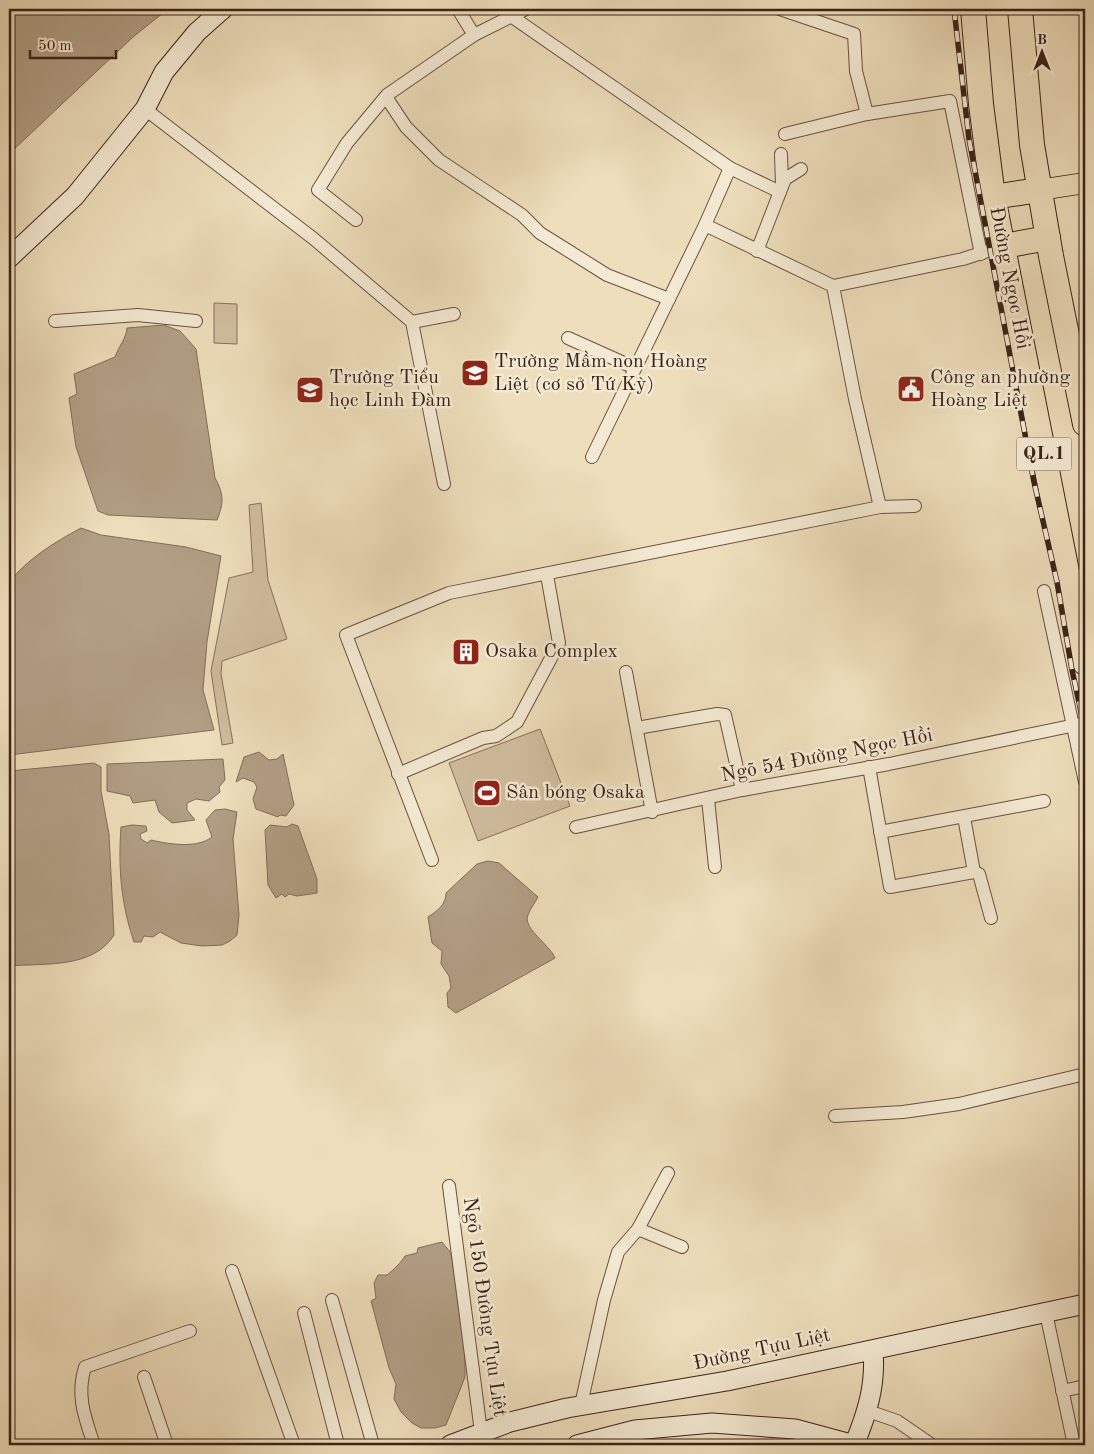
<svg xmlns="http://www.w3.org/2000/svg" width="1094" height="1454" viewBox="0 0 1094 1454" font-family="'Old Standard TT',serif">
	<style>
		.green { fill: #d0be9f; stroke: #86705c }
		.water { fill: #b19e84; stroke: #826d59 }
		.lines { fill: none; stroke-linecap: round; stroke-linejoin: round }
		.street-casing { stroke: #685242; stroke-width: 14 }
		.secondary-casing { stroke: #3b2319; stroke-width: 21 }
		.primary-casing { stroke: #3b2319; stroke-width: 22 }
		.highway-casing { stroke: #3b2319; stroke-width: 26 }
		.street { stroke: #f4ead3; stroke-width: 12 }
		.secondary { stroke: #f4ead3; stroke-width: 19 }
		.primary { stroke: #eedebb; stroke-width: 20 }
		.highway { stroke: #eedebb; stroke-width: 24 }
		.rail-casing { stroke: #3b2319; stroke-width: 5.5 }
		.rail { stroke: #f4ead3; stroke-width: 4; stroke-dasharray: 11; stroke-linecap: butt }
		.labels { text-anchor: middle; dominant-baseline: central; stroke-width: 5; stroke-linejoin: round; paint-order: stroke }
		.shield { fill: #f4ead3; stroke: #725f51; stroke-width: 1 }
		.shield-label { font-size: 19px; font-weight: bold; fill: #3b2319 }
		.street-label { font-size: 20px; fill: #3b2319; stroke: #f4ead3 }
		.poi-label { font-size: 20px; fill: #3b2319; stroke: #f4ead3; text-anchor: start }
	</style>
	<rect width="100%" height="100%" fill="#eedebb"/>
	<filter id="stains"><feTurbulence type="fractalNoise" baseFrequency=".004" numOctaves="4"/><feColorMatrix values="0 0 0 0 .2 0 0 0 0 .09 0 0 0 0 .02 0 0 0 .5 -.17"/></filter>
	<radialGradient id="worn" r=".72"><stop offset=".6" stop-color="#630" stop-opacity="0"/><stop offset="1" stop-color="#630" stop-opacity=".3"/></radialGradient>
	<g class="green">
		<polygon points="214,303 237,304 237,344 214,343"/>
		<polygon points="261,503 268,580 287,639 222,661 221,674 233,743 222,745 211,671 229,578 253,572 249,505"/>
		<polygon points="540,729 570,806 478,841 449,763"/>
	</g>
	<g class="water">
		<polygon points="9,9 168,9 133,37 9,154"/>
		<path d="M164,325l16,6 16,18 19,129c9,16 9,25 2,42l-109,-5 -10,-4 -22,-64 -7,-49 8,-4 -3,-20 41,-17c4,-11 11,-18 12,-29z"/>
		<path d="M81,528l20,7 85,12 35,9 -14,86 -4,48 11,40 -205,25v-173c20,-24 44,-39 72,-54z"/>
		<polygon points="259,752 269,760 277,759 283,754 294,805 286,816 280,815 278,817 256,809 253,799 257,787 254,782 243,778 236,782 244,757"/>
		<polygon points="223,759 225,780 219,787 220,792 209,801 196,799 187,803 187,810 195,820 172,823 159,812 155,800 133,803 130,796 107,791 107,764"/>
		<path d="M94,763l7,4v24l8,43 5,101c-21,34 -70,28 -105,31v-195z"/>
		<path d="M225,809l12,3 -4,27 6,76 -2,20 -7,6 -8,4 -20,1 -21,-3 -21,-11 -7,5 -9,-1 -3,6h-7c-13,-38 -16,-75 -13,-115l11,-2 14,1 1,5 -7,3 1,5 6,4 4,-3c17,4 46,9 61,-3l-6,-17 9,-10z"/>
		<polygon points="292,824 298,826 317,879 317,893 297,896 289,894 285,897 282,894 276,898 268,885 265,830 270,825 287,827"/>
		<path d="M488,861l11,2 39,34c-3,6 -8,12 -10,18 -6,13 22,30 27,43l-99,55 -8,-6 -1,-14 4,-5 -2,-12 -8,-12 1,-13 -10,-8 -4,-26c9,-6 18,-12 18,-24l31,-29z"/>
		<path d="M442,1242l9,11 14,80v44l-19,48 -11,3h-14l-9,-5 -11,-11 -7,-13 2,-15 -7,-16 -18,-67 5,-3 -2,-15 4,-8h9c6,-5 14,-12 18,-19l12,-3 1,-5z"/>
	</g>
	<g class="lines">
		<defs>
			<g id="street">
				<polyline points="458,9 474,35"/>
				<polyline points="780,9 854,34 856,71 867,114 950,101 981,254"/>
				<polyline points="511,16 730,168 780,192"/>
				<polyline points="386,97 406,127 439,160 522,215 540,233 607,275 669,299"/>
				<polyline points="145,109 314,239 412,322 444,484"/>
				<polyline points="785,134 867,114"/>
				<polyline points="781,154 782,185"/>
				<polyline points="730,168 705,225 833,286 963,259 1003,246"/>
				<polyline points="356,220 318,190 347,143 387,95 474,35 526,9"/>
				<polyline points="757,251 785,179 801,169"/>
				<polyline points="833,286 855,399 880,507"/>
				<polyline points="55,321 138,315 196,321"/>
				<polyline points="412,322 454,314"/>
				<polyline points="568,338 635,368"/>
				<polyline points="592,457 705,225"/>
				<polyline points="1044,591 1085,782"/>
				<polyline points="626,672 652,812"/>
				<polyline points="637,728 717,714 725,715 742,790"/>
				<polyline points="869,767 890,887 974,872"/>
				<polyline points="398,774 483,738 496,736 517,722 559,643 547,575"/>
				<polyline points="708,799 715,867"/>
				<polyline points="964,817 974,872 979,874 991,918"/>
				<polyline points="576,827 742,790 889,764 1085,723"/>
				<polyline points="880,832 1044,801"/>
				<polyline points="432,860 346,635 449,593 880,507 915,506"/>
				<polyline points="835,1116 903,1112 959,1104 1085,1074"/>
				<polyline points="449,1186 481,1432"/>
				<polyline points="638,1229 682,1247"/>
				<polyline points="232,1271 294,1445"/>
				<polyline points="332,1300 373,1445"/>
				<polyline points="304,1313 338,1445"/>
				<polyline points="1046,1313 1074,1445"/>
				<polyline points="144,1377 167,1445"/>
				<polyline points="1062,1391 1085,1386"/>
				<polyline points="581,1405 604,1300 618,1252 638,1229 668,1173"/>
				<polyline points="868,1411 897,1421 932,1445"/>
				<path d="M94,1445c-9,-27 -18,-49 -9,-78l105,-36"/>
			</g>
			<g id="secondary">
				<polyline points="9,258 75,196 145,109 164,72 197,32 223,9"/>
				<polyline points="450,1445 510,1422 567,1408 727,1381 1085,1304"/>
				<polyline points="577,1445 635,1430 712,1423 795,1429 854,1445"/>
				<path d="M854,1445c13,-31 22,-60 19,-94"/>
			</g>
			<polyline id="primary" points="1039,190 1085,183"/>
			<g id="highway">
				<polyline points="973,9 981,104 993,197 1085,663"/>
				<polyline points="1020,9 1032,145 1051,256 1085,424"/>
				<polyline points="993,197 1039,190"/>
				<polyline points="1003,246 1048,238"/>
			</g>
		</defs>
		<use href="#street" class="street-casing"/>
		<use href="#secondary" class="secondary-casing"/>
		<use href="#primary" class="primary-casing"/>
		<use href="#highway" class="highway-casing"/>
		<use href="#street" class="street"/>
		<use href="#secondary" class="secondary"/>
		<use href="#primary" class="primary"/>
		<use href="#highway" class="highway"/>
		<defs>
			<polyline id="rail" points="954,9 969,139 1034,482 1057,582 1072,670 1085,730"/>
		</defs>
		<use href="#rail" class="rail-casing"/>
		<use href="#rail" class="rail"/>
	</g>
	<defs>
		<symbol id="school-square" viewBox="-11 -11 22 22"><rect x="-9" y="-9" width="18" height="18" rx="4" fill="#8f2418" stroke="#f4ead3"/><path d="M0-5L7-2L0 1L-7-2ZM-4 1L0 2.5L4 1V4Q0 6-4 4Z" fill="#fff"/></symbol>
		<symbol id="civic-square" viewBox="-11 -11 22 22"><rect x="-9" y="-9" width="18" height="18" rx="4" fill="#8f2418" stroke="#f4ead3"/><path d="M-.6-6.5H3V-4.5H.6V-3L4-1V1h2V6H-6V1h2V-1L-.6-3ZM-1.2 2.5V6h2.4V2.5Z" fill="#fff"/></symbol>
		<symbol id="building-square" viewBox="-11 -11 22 22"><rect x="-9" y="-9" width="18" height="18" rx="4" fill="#8f2418" stroke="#f4ead3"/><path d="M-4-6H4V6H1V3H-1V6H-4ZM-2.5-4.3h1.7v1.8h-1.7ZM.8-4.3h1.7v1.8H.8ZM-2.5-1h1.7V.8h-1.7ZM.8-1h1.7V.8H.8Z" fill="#fff"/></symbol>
		<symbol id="stadium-square" viewBox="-11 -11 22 22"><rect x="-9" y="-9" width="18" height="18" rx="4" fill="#8f2418" stroke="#f4ead3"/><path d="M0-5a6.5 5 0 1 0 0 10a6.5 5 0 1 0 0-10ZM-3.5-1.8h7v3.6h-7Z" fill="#fff"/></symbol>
	</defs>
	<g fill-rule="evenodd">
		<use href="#school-square" x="459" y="357" width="32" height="32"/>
		<use href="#civic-square" x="895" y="373" width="32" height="32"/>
		<use href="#school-square" x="294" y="374" width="32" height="32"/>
		<use href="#building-square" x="450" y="636" width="32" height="32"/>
		<use href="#stadium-square" x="471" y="777" width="32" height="32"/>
	</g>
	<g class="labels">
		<rect class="shield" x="1016.5" y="437.5" width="55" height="33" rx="4"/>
		<g class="shield-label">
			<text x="1044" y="454">QL.1</text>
		</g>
		<g class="street-label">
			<text transform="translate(1009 278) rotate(79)">Đường Ngọc Hồi</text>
			<text transform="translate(827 756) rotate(-11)">Ngõ 54 Đường Ngọc Hồi</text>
			<text transform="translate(484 1307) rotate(82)">Ngõ 150 Đường Tựu Liệt</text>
			<text transform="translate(762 1350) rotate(-12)">Đường Tựu Liệt</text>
		</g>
		<g class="poi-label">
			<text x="494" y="362">Trường Mầm non Hoàng<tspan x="494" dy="23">Liệt (cơ sở Tứ Kỳ)</tspan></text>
			<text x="329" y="378">Trường Tiểu<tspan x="329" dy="23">học Linh Đàm</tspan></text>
			<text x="930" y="378">Công an phường<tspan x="930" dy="23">Hoàng Liệt</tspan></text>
			<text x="485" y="652">Osaka Complex</text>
			<text x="506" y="793">Sân bóng Osaka</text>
		</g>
	</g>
	<rect width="1094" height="1454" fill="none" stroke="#eedebb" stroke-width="30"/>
	<rect x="10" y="10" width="1074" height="1434" fill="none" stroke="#3b2319" stroke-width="2.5"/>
	<rect x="15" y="15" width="1064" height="1424" fill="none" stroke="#3b2319"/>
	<g transform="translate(1042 52)" stroke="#f4ead3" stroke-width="4" paint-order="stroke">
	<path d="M0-4L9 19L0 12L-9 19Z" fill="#3b2319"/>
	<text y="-8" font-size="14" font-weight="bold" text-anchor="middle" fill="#3b2319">B</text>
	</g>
	<path d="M30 50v8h86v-8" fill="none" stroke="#3b2319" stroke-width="2.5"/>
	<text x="38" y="50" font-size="15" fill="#3b2319" stroke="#f4ead3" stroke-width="4" paint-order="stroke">50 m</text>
	<rect width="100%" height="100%" filter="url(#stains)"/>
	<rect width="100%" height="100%" fill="url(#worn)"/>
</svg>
